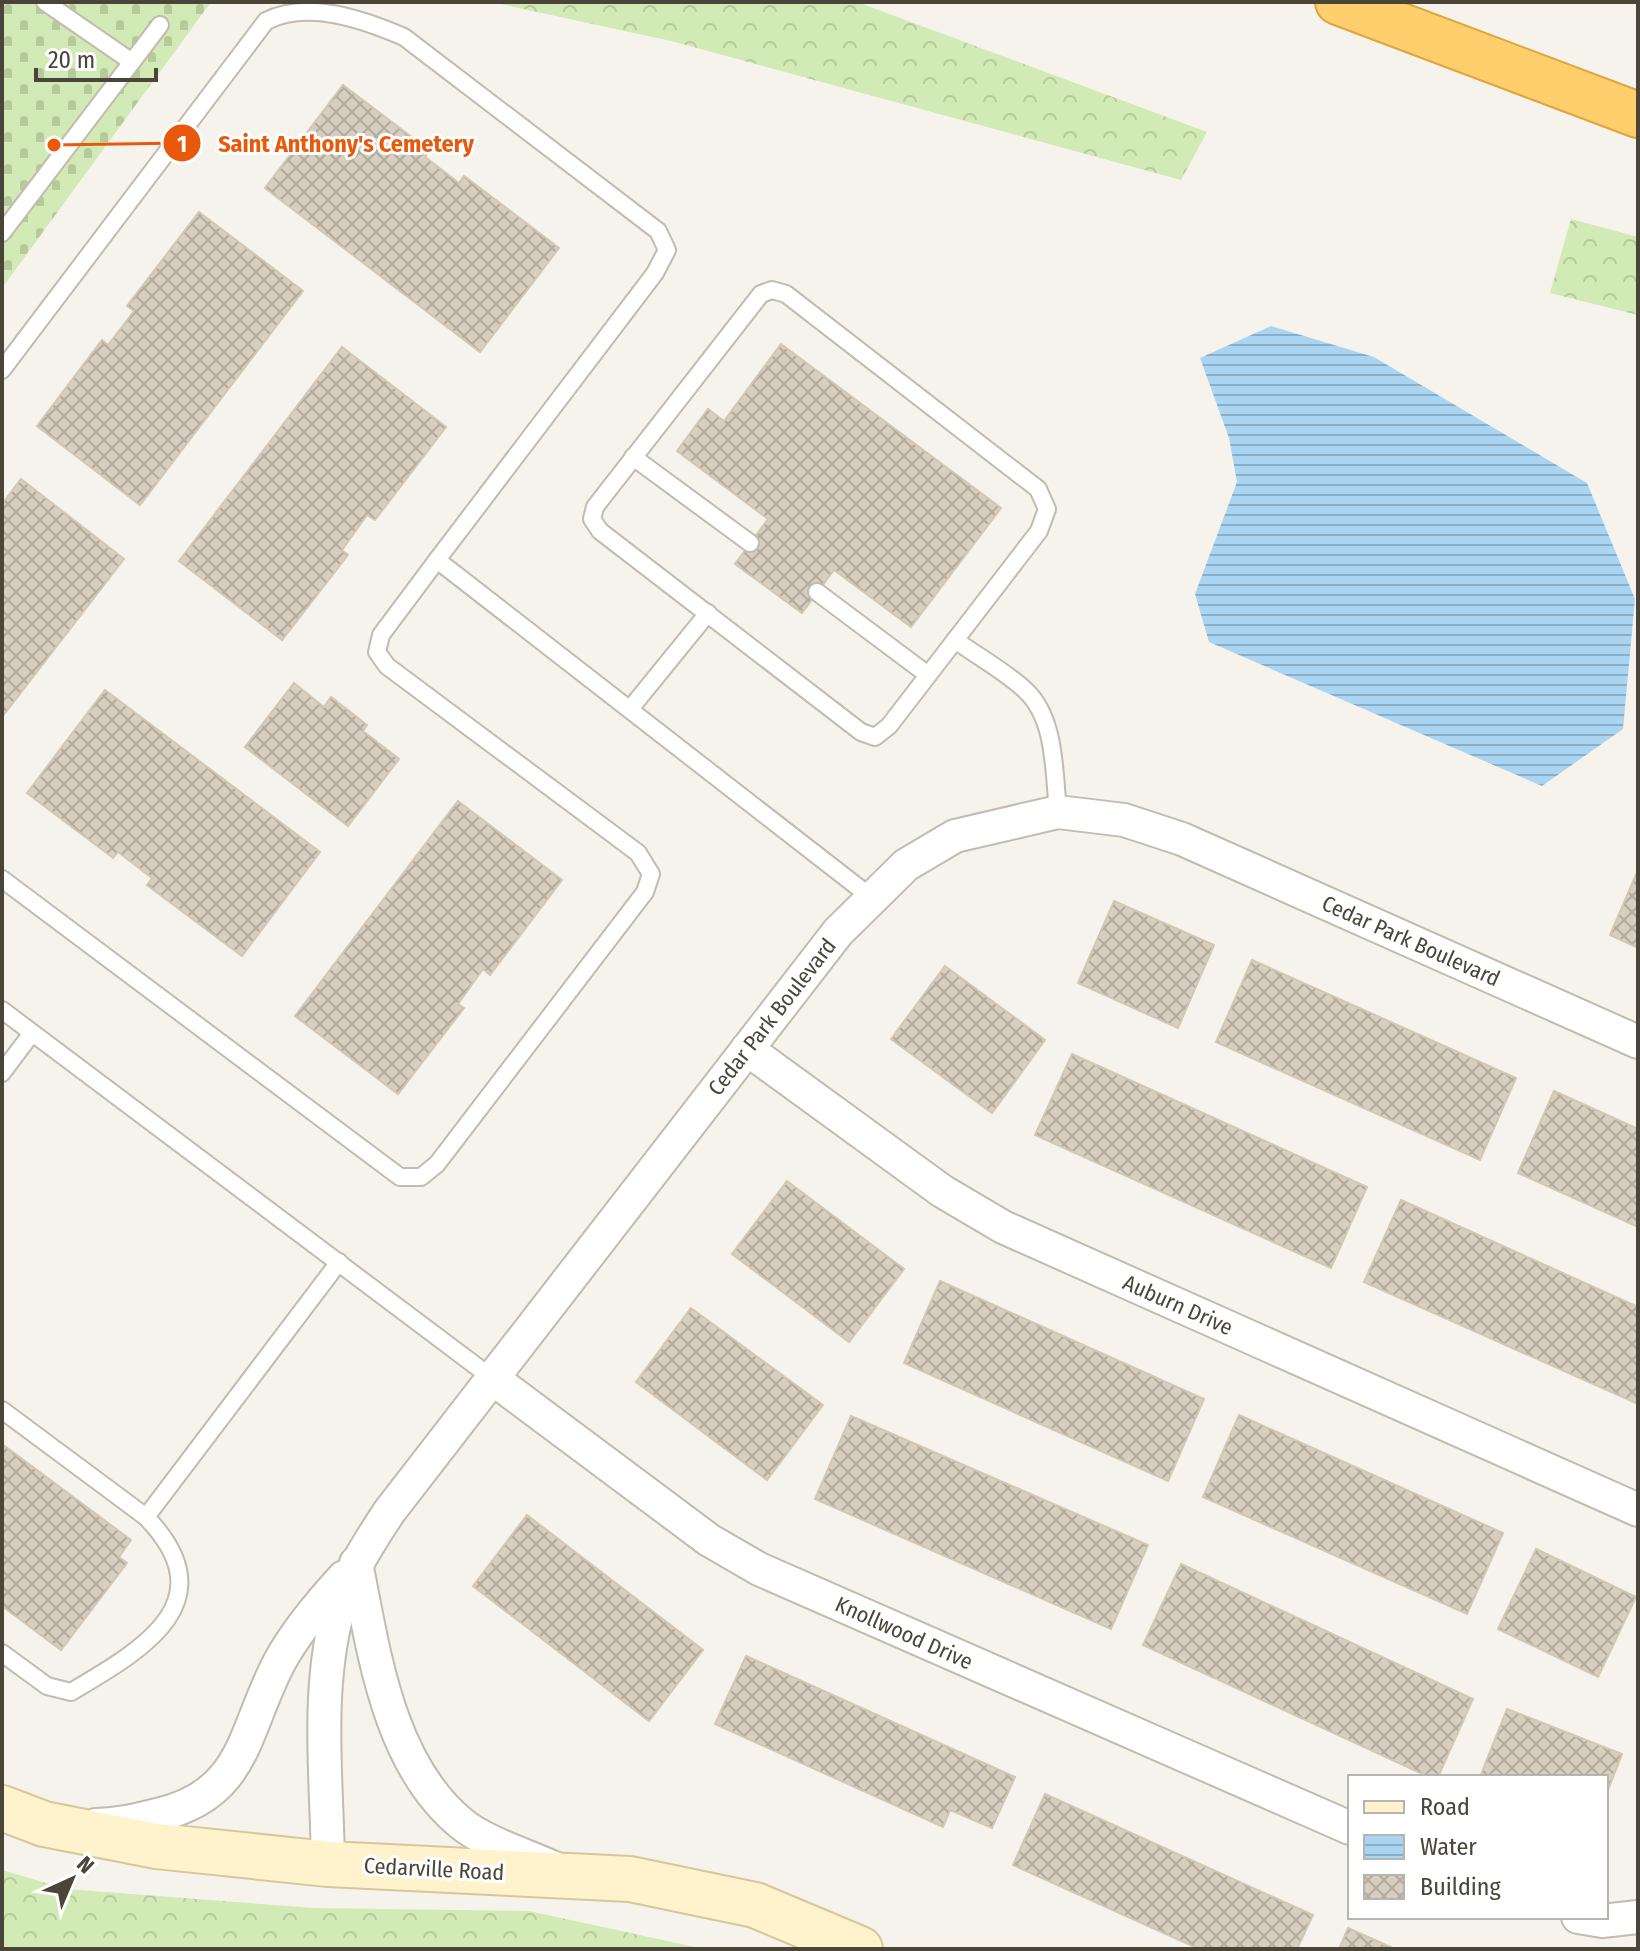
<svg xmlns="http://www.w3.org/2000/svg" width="1640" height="1951" viewBox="0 0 1640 1951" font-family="'Fira Sans Condensed',sans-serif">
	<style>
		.forest { fill: url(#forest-crowns) }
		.cemetery { fill: url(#cemetery-stones) }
		.water { fill: url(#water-rules) }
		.building { fill: url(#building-cross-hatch); stroke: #d3c7b4; stroke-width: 2 }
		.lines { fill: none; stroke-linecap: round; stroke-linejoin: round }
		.service-casing { stroke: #c2bbae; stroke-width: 20 }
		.minor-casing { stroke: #c2bbae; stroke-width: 36 }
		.secondary-casing { stroke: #d6c79b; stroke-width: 48 }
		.motorway-casing { stroke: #e0a43c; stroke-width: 48 }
		.service { stroke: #fff; stroke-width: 16 }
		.minor { stroke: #fff; stroke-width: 32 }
		.secondary { stroke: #fff3cd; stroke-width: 44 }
		.motorway { stroke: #ffcf6e; stroke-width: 44 }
		.labels { text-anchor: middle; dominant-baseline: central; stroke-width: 6; stroke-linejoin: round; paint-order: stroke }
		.street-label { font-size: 22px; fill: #4b4439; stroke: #fff }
		.leader { fill: none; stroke: #e8590c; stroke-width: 3 }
		.callout-dot { fill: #e8590c; stroke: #fff; stroke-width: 3 }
		.mark-label { font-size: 24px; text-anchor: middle; font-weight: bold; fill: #fff }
		.callout-label { font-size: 24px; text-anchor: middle; font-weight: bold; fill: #e8590c; stroke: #fff; stroke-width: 6; stroke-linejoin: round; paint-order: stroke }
	</style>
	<defs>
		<pattern id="forest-crowns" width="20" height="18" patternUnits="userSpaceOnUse" patternTransform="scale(2)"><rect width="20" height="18" fill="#d2eab5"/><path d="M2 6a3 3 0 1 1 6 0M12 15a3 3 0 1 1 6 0" fill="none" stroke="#b6ca9c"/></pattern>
		<pattern id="cemetery-stones" width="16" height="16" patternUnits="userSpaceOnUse" patternTransform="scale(2)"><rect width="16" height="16" fill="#d2eab5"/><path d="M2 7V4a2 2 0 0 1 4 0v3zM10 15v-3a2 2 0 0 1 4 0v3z" fill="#b6ca9c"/></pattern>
		<pattern id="water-rules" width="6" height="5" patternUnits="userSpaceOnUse" patternTransform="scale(2)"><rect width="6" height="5" fill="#a9d4f2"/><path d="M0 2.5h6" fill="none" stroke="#8caec5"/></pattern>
		<pattern id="building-cross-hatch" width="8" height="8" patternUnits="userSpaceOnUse" patternTransform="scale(2)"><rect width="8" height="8" fill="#d8cfc1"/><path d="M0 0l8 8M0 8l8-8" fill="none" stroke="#b1aa9e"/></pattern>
	</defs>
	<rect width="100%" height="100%" fill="#f6f3ec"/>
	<g class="forest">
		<polygon points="491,2 857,2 1207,132 1181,180 671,41"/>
		<polygon points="1571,219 1638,237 1638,315 1550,293"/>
		<polygon points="2,1870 66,1889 314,1908 529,1911 704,1949 2,1949"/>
	</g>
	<polygon class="cemetery" points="2,2 211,2 2,288"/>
	<polygon class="water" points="1271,326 1374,357 1587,483 1635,599 1623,729 1542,786 1209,642 1195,594 1237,482 1229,438 1200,358"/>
	<g class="building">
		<polygon points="343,85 430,151 425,157 459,183 464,176 559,248 480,352 265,188"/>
		<polygon points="199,212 303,291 140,505 37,426 102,340 108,345 134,311 127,306"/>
		<polygon points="781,344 1001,508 911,627 834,570 802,613 735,564 768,519 677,451 708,409 724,421"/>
		<polygon points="342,347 446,427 375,520 367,515 342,550 348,555 282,640 179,561"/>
		<polygon points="21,479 124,559 2,717 2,504"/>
		<polygon points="294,683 324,707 331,697 367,725 363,731 399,759 348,826 245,747"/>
		<polygon points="105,690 320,852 242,956 147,885 152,878 118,852 113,858 27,793"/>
		<polygon points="458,801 562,880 490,975 483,969 458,1004 464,1008 398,1094 295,1016"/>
		<polygon points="1638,870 1638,948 1610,935"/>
		<polygon points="1114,901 1214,945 1178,1028 1078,983"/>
		<polygon points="1252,960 1516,1078 1480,1160 1216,1042"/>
		<polygon points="945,966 1045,1040 992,1113 891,1039"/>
		<polygon points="1072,1054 1367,1187 1331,1268 1035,1135"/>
		<polygon points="1554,1091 1638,1129 1638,1227 1518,1173"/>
		<polygon points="787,1181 904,1269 849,1342 732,1254"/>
		<polygon points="1401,1200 1638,1307 1638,1404 1364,1282"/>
		<polygon points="940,1281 1204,1399 1168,1481 904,1363"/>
		<polygon points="691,1308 823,1405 767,1480 636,1382"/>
		<polygon points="1239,1415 1503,1533 1467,1614 1203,1497"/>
		<polygon points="851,1416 1148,1545 1111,1629 815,1499"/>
		<polygon points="2,1444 131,1540 119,1557 127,1563 61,1650 2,1606"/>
		<polygon points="527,1515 703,1650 649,1721 473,1586"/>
		<polygon points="1536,1549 1636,1597 1598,1677 1498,1629"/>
		<polygon points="1181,1564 1473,1699 1438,1777 1429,1777 1143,1645"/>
		<polygon points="746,1656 1015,1777 992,1828 950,1810 943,1827 715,1724"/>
		<polygon points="1507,1709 1622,1754 1606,1795 1606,1777 1480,1777"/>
		<polygon points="1045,1794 1313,1915 1297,1949 1199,1949 1013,1865"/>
		<polygon points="1348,1928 1395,1949 1339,1949"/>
	</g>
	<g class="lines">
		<defs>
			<g id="service">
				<polyline points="45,2 132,62"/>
				<polyline points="2,233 160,25"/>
				<polygon points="772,290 786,294 1038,489 1047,509 1039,531 889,726 875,737 861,732 600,531 592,519 595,507 761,294"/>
				<path d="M2,370l264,-349c42,-21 96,-2 138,16l254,194 9,19 -12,23 -218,287 435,338"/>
				<polyline points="633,457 750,543"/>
				<polyline points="817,592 928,675"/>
				<path d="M955,640c22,16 50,31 70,50 31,28 29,83 33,122"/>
				<polyline points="630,709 708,613"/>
				<polyline points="2,879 400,1177 421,1177 437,1164 645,892 651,874 638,853 387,666 377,652 381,635 437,560"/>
				<polyline points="2,1010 492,1378"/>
				<polyline points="2,1073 32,1033"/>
				<path d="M2,1410l144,107c82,85 -4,133 -75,175l-24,-6 -45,-33"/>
				<polyline points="146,1517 339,1262"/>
			</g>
			<g id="minor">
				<polyline points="747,1049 942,1191 1003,1227 1638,1510"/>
				<polyline points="492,1378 709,1540 759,1569 1350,1828"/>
				<path d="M356,1563c18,89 32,201 106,261 23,19 67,32 94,45"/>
				<path d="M96,1825c21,0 40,-5 61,-10 90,-20 86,-85 123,-154 17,-31 40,-58 64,-84"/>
				<path d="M328,1864c-1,-82 -12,-170 9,-250 10,-38 31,-70 52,-102l449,-580 68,-67 49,-29 103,-24 66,8 58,19 456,203"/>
				<polyline points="1578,1917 1602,1921 1638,1917"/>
			</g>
			<polyline id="secondary" points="2,1808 44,1824 156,1846 328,1864 630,1879 755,1905 860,1949"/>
			<polyline id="motorway" points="1338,2 1638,115"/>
		</defs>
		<use href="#service" class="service-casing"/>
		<use href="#minor" class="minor-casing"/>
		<use href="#secondary" class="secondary-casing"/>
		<use href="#motorway" class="motorway-casing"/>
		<use href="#service" class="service"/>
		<use href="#minor" class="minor"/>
		<use href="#secondary" class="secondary"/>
		<use href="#motorway" class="motorway"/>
	</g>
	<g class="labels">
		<g class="street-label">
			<text transform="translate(1411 941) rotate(24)">Cedar Park Boulevard</text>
			<text transform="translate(772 1017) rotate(-52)">Cedar Park Boulevard</text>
			<text transform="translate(1178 1305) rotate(24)">Auburn Drive</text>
			<text transform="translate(904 1633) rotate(24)">Knollwood Drive</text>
			<text transform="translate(434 1869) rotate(3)">Cedarville Road</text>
		</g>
	</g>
	<path class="leader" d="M54 145L182 143"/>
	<g class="callout-dot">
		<circle cx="54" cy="145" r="8"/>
		<circle cx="182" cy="143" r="20"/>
	</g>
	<g class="mark-label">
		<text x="182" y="152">1</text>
	</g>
	<g class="callout-label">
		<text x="346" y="152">Saint Anthony's Cemetery</text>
	</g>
	<rect width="1640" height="1951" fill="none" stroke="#4b4439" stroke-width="8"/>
	<rect x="1348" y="1775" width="260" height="144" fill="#ffffff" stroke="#b7b4b0" stroke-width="2"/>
	<rect x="1364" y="1801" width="40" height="12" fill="#fff3cd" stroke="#b7b4b0" stroke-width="2"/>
	<text x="1420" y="1815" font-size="24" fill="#4b4439">Road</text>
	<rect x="1364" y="1835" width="40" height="24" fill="url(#water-rules)" stroke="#b7b4b0" stroke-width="2"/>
	<text x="1420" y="1855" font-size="24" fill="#4b4439">Water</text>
	<rect x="1364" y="1875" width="40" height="24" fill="url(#building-cross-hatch)" stroke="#b7b4b0" stroke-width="2"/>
	<text x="1420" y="1895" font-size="24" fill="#4b4439">Building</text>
	<g transform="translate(72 1879) rotate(44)" stroke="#ffffff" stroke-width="6" paint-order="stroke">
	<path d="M0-6L14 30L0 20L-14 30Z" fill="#4b4439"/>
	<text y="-12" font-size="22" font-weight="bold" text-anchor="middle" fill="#4b4439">N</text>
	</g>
	<path d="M36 68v12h120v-12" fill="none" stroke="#4b4439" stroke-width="4"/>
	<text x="48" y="68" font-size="24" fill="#4b4439" stroke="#ffffff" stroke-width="6" paint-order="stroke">20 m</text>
</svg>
